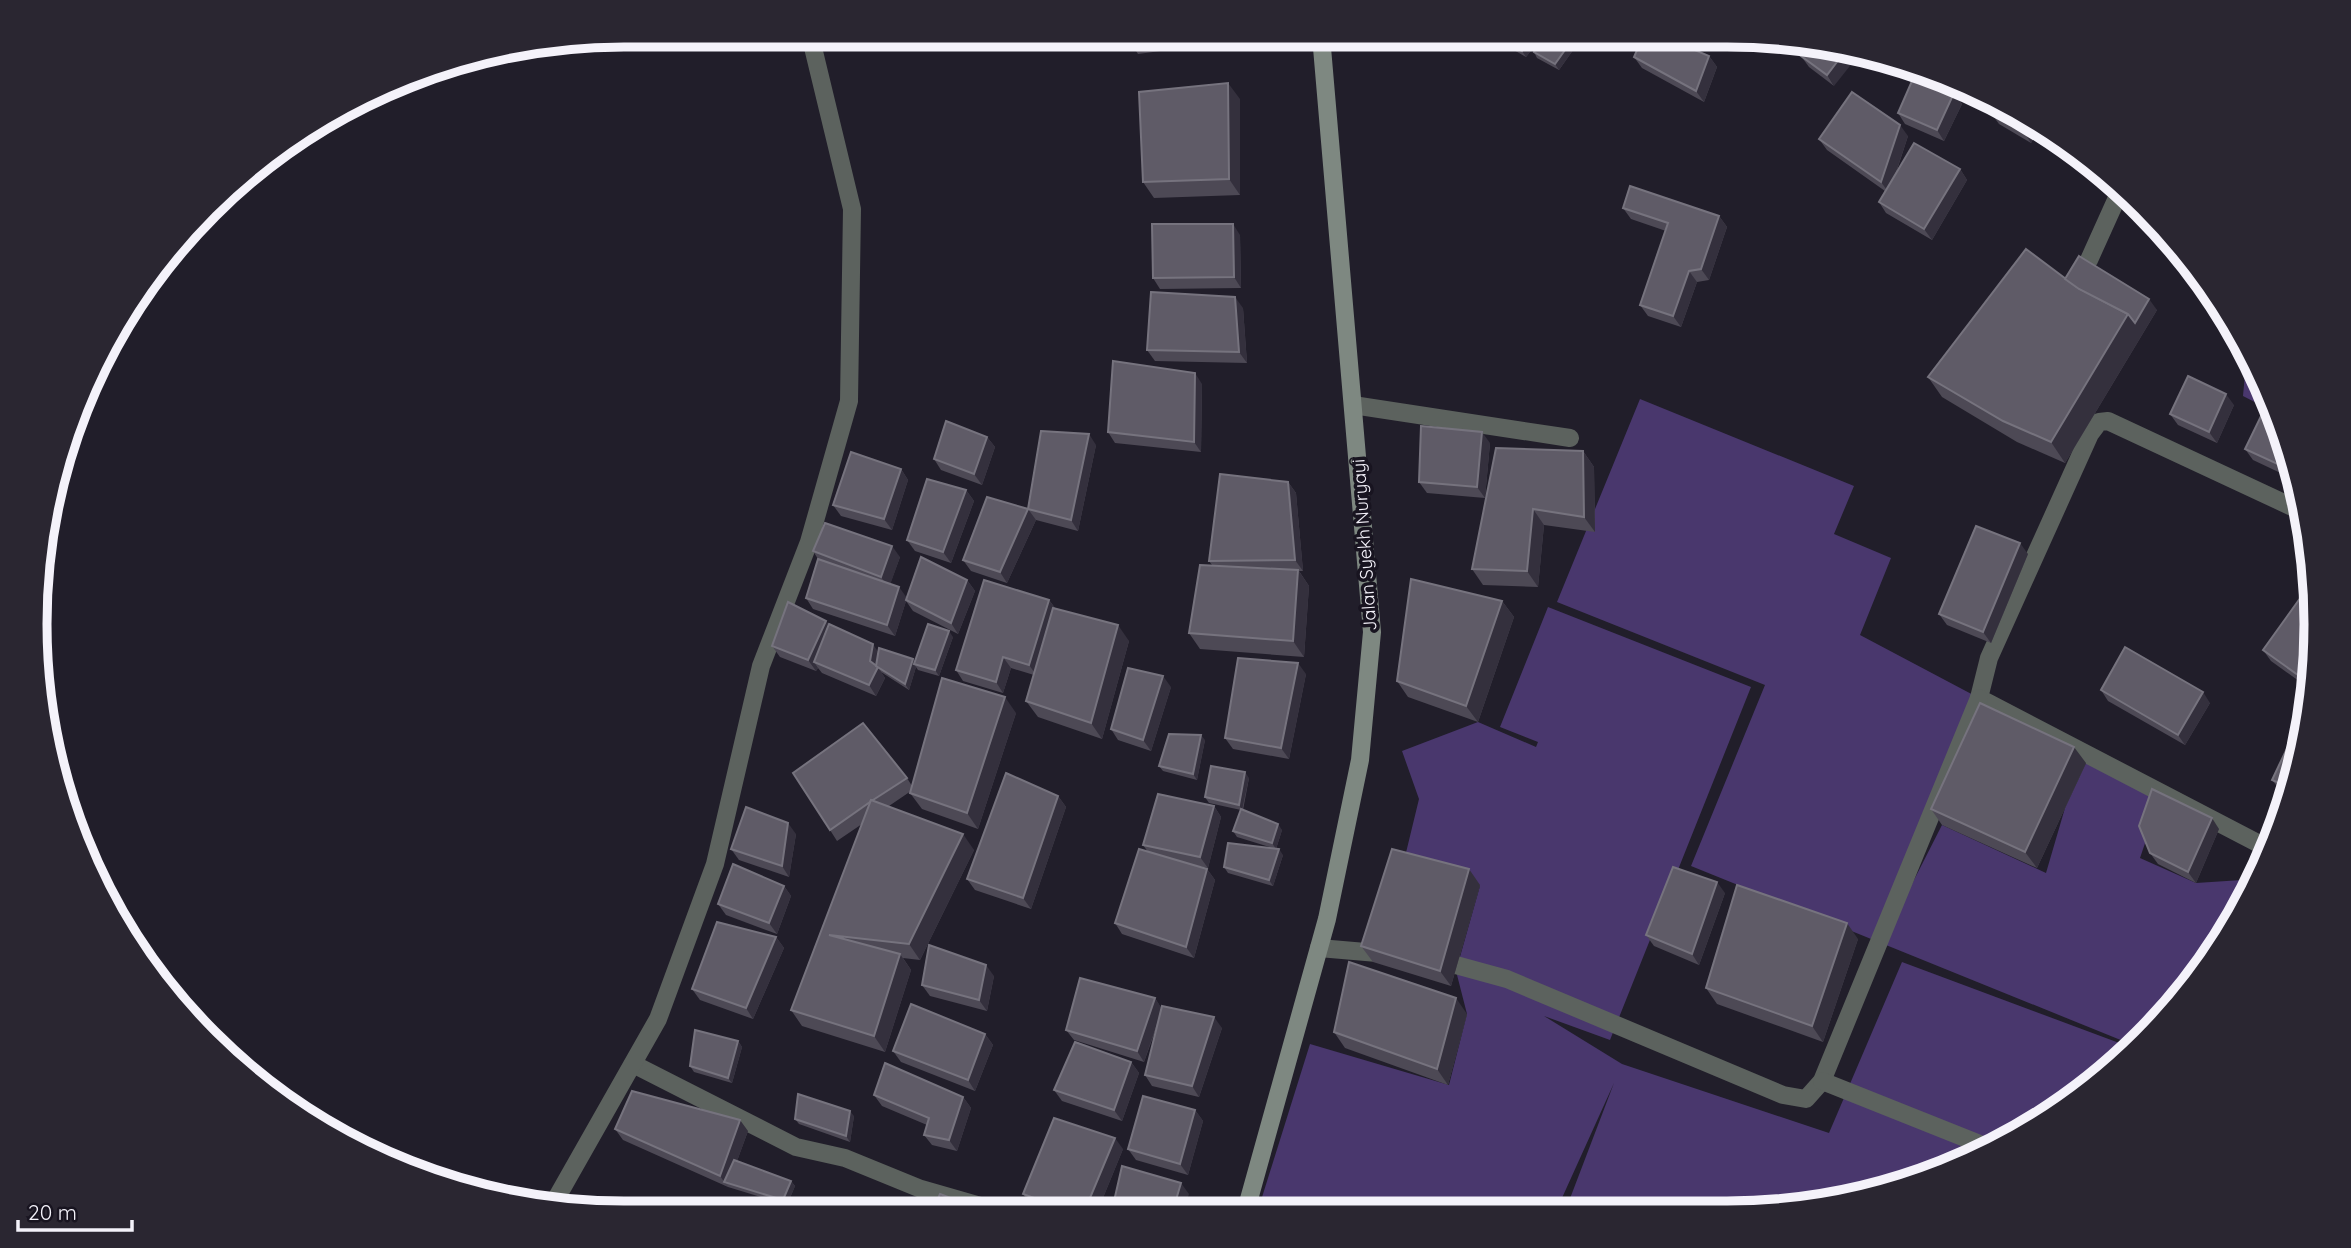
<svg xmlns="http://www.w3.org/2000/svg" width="2351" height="1248" viewBox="0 0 2351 1248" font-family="Quicksand,sans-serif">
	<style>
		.green { fill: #49376d }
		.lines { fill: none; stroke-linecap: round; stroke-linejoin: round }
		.minor { stroke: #5c625e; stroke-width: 18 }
		.secondary { stroke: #7e8881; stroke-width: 18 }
		.wall { fill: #4d4955 }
		.shaded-wall { fill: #34303d }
		.building { fill: #5f5b67; stroke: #76737e; stroke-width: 2 }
		.labels { text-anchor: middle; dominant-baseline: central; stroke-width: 7; stroke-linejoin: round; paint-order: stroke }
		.street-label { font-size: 18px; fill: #f4f2fa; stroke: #181420 }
		.rim { fill: none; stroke: #f4f2fa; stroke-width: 9 }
	</style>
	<rect width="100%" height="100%" fill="#211e2a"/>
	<g class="green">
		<polygon points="2247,352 2274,412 2243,396"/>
		<polygon points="1640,399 1854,486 1834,534 1891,558 1860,635 1979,698 1888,931 1942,825 2046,873 2065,808 2086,763 2160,799 2140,858 2196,883 2257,879 2170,1013 2133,1045 1691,866 1765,685 1557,602"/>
		<polygon points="1548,607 1751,687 1610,1040 1544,1016 1622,1064 1829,1133 1902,962 2130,1047 2055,1114 1952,1168 1804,1208 1566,1209 1614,1083 1557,1209 1258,1210 1310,1044 1449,1085 1467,1014 1456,971 1480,886 1403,865 1419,799 1402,751 1478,722 1536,747 1538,742 1500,727"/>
	</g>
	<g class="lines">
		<g class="minor">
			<polyline points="2089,260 2121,189"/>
			<polyline points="1353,405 1570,438"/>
			<polyline points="2269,849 1979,698 1989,658 2090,434 2099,422 2108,421 2303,512"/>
			<polyline points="1319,948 1389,954"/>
			<polyline points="1434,959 1507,979 1783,1095 1806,1099 1822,1081 1979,698"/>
			<polyline points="633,1064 796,1147 845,1158 921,1189 994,1210"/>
			<polyline points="1822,1081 1990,1148"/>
			<polyline points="552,1206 658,1019 715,864 761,666 809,542 849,401 852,209 810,35"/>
		</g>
		<polyline class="secondary" points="1246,1210 1327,919 1360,760 1372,632 1321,36"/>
	</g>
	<g class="wall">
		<polygon points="1129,36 1222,36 1221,43 1138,54 1131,43"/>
		<polygon points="1494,36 1583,36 1559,70 1537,58 1534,52 1537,43 1526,57 1498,41"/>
		<polygon points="1612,36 1640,36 1635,49"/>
		<polygon points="1810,44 1834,86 1809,67 1801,56"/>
		<polygon points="1709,56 1717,67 1704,102 1642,68 1634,57"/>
		<polygon points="1954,93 1962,104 1944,141 1905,124 1898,113"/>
		<polygon points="1240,99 1240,195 1154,198 1143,182"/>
		<polygon points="1991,113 2040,128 2031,143 1999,124"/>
		<polygon points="1908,136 1896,173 1960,169 1967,180 1932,240 1886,213 1879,202 1885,191 1827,150 1819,139"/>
		<polygon points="1623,208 1719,216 1727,227 1709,280 1697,282 1681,327 1648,316 1640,305 1666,231 1631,219"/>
		<polygon points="1240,235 1241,288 1160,289 1153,278"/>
		<polygon points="2065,279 2157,310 2065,463 2017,442 1942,397 1928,377"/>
		<polygon points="1243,308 1247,363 1155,361 1147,350"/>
		<polygon points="1202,384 1201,452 1115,443 1108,432"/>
		<polygon points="2234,405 2217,443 2178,425 2170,414"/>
		<polygon points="2263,412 2291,478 2253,460 2245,449"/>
		<polygon points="987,437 995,447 982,485 941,470 934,459"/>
		<polygon points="1490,443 1485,498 1427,493 1419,482"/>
		<polygon points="1096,445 1078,531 1036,520 1007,583 971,571 963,560 1028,509"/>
		<polygon points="1583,451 1594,467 1595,532 1544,525 1538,587 1483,585 1472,569"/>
		<polygon points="901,469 908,480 892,530 841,516 833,505"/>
		<polygon points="1288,482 1296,493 1303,571 1299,571 1309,586 1304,657 1200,649 1189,633 1212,565 1209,561"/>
		<polygon points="966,490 974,501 951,563 915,551 907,540"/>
		<polygon points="813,551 900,557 890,584 906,598 967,580 975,591 958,634 913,611 906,601 895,636 813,609 806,598 818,559"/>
		<polygon points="2028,554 1991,643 1947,625 1939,614"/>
		<polygon points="1049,600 1055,608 1129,641 1102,739 1038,717 1026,701 1034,675 1011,668 1003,693 963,681 956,670"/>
		<polygon points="1502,601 1514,617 1478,722 1408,697 1397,681"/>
		<polygon points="826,621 829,625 878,652 913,659 915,662 953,637 939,676 918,670 916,667 909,690 881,672 885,678 876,696 822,673 818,668 816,671 780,657 772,646"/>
		<polygon points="2263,650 2315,663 2312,676 2306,686 2271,661"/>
		<polygon points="1306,674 1289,759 1233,749 1225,738"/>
		<polygon points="1171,687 1151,751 1118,740 1111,729"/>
		<polygon points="2101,690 2210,703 2185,745 2108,701"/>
		<polygon points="1016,713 978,829 922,809 910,793 911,791 889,806 974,850 920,960 903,958 911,970 885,1052 802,1026 791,1010 862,824 837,841 830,830 907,778 912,786"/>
		<polygon points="1205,740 1197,780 1163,771 1159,766"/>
		<polygon points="2086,763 2037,868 1942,825 1931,809"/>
		<polygon points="2296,777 2289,795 2280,790 2272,780"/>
		<polygon points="1249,778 1243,810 1282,830 1276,849 1237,837 1233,831 1241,810 1209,803 1205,797"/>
		<polygon points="1058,796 1066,807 1031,909 975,890 967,879"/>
		<polygon points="1214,806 1221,817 1208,868 1194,865 1207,869 1215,880 1194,958 1122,934 1115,923 1148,852 1143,845"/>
		<polygon points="2219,829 2196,883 2158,864 2150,853"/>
		<polygon points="796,834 789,877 739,860 731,849"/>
		<polygon points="1283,855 1273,886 1228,873 1224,867"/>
		<polygon points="1480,885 1451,986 1373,962 1361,946"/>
		<polygon points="784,886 791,896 777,934 726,915 718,904"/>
		<polygon points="1725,893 1699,965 1654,946 1646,935"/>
		<polygon points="776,937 784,948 753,1019 700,1000 692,989"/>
		<polygon points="1858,939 1823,1042 1717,1004 1706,988"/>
		<polygon points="994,976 987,1011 930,996 922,985"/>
		<polygon points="1155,998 1161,1008 1222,1028 1199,1097 1152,1086 1145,1075 1157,1026 1144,1062 1074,1040 1066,1030"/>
		<polygon points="1467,1014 1448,1085 1345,1048 1334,1032"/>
		<polygon points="985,1034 993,1045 975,1091 901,1062 893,1051"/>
		<polygon points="738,1041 742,1047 732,1083 694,1072 690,1066"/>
		<polygon points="1131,1062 1139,1073 1122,1121 1062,1101 1054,1090"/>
		<polygon points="874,1095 963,1097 971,1108 957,1151 932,1145 924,1135 927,1125 882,1106"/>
		<polygon points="1195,1110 1203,1121 1188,1175 1136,1160 1128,1149"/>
		<polygon points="854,1116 850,1142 799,1124 795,1119"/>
		<polygon points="615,1129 748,1131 737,1161 791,1181 795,1186 787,1205 728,1187 623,1140"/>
		<polygon points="1123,1149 1098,1210 1045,1210 1031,1205 1023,1194"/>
	</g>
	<g class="shaded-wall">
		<polygon points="1216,36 1222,36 1221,43"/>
		<polygon points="1535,36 1543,36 1526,57 1522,51"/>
		<polygon points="1575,36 1583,36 1559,70 1555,64"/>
		<polygon points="1628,36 1640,36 1635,49 1627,38"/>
		<polygon points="1846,50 1861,52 1834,86 1827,75"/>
		<polygon points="1709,56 1717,67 1704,102 1696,91"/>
		<polygon points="1228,83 1240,99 1240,195 1229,179"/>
		<polygon points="1954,93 1962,104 1944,141 1937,130"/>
		<polygon points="2030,122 2040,128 2031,143 2024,132"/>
		<polygon points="1900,125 1908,136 1889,193 1881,182"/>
		<polygon points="1960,169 1967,180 1932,240 1924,229"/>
		<polygon points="1719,216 1727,227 1709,280 1701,269"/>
		<polygon points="1233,224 1240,235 1241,288 1234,277"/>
		<polygon points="1689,271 1697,282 1681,327 1673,316"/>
		<polygon points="1235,297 1243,308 1247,363 1239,352"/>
		<polygon points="2149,299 2157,310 2065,463 2051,442 2128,314"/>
		<polygon points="1195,373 1202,384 1201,452 1194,442"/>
		<polygon points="2226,394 2234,405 2217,443 2209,432"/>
		<polygon points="1482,432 1490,443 1485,498 1477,487"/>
		<polygon points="1089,434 1096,445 1078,531 1071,520"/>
		<polygon points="987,437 995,447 982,485 974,474"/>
		<polygon points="1583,451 1594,467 1595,532 1584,517"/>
		<polygon points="2289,455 2294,473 2291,478 2284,467"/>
		<polygon points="901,469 908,480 892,530 884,519"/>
		<polygon points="1288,482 1296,493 1303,571 1295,560"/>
		<polygon points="966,490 974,501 951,563 943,552"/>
		<polygon points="1028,509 1036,520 1007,583 1000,572"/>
		<polygon points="1533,509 1544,525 1538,587 1527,571"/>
		<polygon points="2020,543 2028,554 1991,643 1983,632"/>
		<polygon points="892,546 900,557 889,588 881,577"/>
		<polygon points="1298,570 1309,586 1304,657 1293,641"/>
		<polygon points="967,580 975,591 958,634 951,623"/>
		<polygon points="899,587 907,598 895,636 887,625"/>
		<polygon points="1049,600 1057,611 1037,676 1029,665"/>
		<polygon points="1502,601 1514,617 1478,722 1466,706"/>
		<polygon points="826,621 834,632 814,662 818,668 816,671 808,660"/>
		<polygon points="1118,625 1129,641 1102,739 1091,723"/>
		<polygon points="949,631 953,637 939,676 935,670"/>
		<polygon points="873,644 880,655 878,667 885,678 876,696 869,685 870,661"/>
		<polygon points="2314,652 2315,663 2312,676 2306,686 2298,675"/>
		<polygon points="1003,657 1011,668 1003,693 996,682"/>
		<polygon points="913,659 917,665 914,664 916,667 909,690 905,684"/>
		<polygon points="1298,663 1306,674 1289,759 1281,748"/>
		<polygon points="1163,676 1171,687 1151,751 1143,740"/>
		<polygon points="2203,692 2210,703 2185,745 2178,735"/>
		<polygon points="1005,697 1016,713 978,829 967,813"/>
		<polygon points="1201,735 1205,740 1197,780 1193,774"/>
		<polygon points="2074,747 2086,763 2037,868 2025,852"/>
		<polygon points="1245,772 1249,778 1242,810 1239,805"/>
		<polygon points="1058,796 1066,807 1031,909 1023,898"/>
		<polygon points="1214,806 1221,817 1208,868 1200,857"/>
		<polygon points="2212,818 2219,829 2196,883 2188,872"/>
		<polygon points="788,823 796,834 789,877 782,866"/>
		<polygon points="1278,824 1282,830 1276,849 1272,843"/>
		<polygon points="963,834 974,850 920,960 909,944"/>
		<polygon points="1279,849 1283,855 1273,886 1269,880"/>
		<polygon points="1207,869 1215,880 1194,958 1186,947"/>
		<polygon points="1469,869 1480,885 1451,986 1440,971"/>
		<polygon points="1717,882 1725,893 1699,965 1692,954"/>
		<polygon points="784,886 791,896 777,934 769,923"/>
		<polygon points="1847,923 1858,939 1823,1042 1812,1026"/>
		<polygon points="776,937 784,948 753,1019 746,1008"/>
		<polygon points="900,954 911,970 885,1052 874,1036"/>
		<polygon points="986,965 994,976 987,1011 979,1000"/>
		<polygon points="1155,998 1162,1009 1144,1062 1137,1051"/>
		<polygon points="1456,998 1467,1014 1448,1085 1437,1069"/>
		<polygon points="1214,1017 1222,1028 1199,1097 1192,1086"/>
		<polygon points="985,1034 993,1045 975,1091 968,1080"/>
		<polygon points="738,1041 742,1047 732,1083 728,1078"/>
		<polygon points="1131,1062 1139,1073 1122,1121 1114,1110"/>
		<polygon points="963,1097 971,1108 957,1151 949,1140"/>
		<polygon points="1195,1110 1203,1121 1188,1175 1180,1164"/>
		<polygon points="850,1111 854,1116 850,1142 846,1136"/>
		<polygon points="740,1120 748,1131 729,1183 724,1182 728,1187 720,1176"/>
		<polygon points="1115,1138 1123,1149 1098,1210 1085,1210"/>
		<polygon points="791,1181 795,1186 787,1205 783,1200"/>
		<polygon points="1181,1183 1189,1194 1184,1210 1173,1210"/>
		<polygon points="951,1198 959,1209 958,1211 946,1211"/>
	</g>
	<g class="building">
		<polygon points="1129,36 1188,36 1131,43"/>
		<polygon points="1494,36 1535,36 1522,51"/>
		<polygon points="1540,36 1575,36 1555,64 1534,52"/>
		<polygon points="1643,36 1662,36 1709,56 1696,91 1634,57"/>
		<polygon points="1810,44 1846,50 1827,75 1801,56"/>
		<polygon points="1915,74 1954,93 1937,130 1898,113"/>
		<polygon points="1228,83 1229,179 1143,182 1139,92"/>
		<polygon points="1852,92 1900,125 1881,182 1819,139"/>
		<polygon points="1998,102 2030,122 2024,132 1991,113"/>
		<polygon points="1914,143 1960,169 1924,229 1879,202"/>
		<polygon points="1630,186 1719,216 1701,269 1689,271 1673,316 1640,305 1668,223 1623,208"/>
		<polygon points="1152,224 1233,224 1234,277 1153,278"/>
		<polygon points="2026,249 2078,288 2128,314 2051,442 2003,421 1928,377"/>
		<polygon points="2079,256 2149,299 2135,323 2128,314 2079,289 2065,279"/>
		<polygon points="1151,292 1235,297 1239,352 1147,350"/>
		<polygon points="1113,361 1195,373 1194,442 1108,432"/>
		<polygon points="2188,376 2226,394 2209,432 2170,414"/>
		<polygon points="2263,412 2277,418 2285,435 2289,455 2284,467 2245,449"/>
		<polygon points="946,421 987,437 974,474 934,459"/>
		<polygon points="1421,426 1482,432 1477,487 1419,482"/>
		<polygon points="1041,431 1089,434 1071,520 1028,509"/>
		<polygon points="1496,448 1583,451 1584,517 1533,509 1527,571 1472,569"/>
		<polygon points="851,452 901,469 884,519 833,505"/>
		<polygon points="1220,474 1288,482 1295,560 1209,561"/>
		<polygon points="927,479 966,490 943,552 907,540"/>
		<polygon points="987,497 1028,509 1000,572 963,560"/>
		<polygon points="825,523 892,546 881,577 813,551"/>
		<polygon points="1976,526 2020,543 1983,632 1939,614"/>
		<polygon points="921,557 967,580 951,623 906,600"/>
		<polygon points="818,559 899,587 887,625 806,598"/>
		<polygon points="1200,565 1298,570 1293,641 1189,633"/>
		<polygon points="1411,579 1502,601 1466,706 1397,681"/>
		<polygon points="984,580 1049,600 1029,665 1003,657 996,682 956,670"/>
		<polygon points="2306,590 2313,594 2314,652 2298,675 2263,650"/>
		<polygon points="788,602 826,621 808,660 772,646"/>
		<polygon points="1053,608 1118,625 1091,723 1026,701"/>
		<polygon points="829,624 873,644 870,661 878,667 869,685 814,662"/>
		<polygon points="928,624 949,631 935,670 914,664"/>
		<polygon points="2125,647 2203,692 2178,735 2101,690"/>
		<polygon points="879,648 913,659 905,684 876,666"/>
		<polygon points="1238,658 1298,663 1281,748 1225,738"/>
		<polygon points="1128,668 1163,676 1143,740 1111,729"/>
		<polygon points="942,678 1005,697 967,813 910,793"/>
		<polygon points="1980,703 2074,747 2025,852 1931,809"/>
		<polygon points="2306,716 2303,736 2298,734"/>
		<polygon points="863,723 907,778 873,800 871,800 870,802 830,830 793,773"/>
		<polygon points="1169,734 1201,735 1193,774 1159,766"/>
		<polygon points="2290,742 2301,747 2296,777 2291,788 2272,780"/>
		<polygon points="1211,766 1245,772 1239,805 1205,797"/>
		<polygon points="1006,773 1058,796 1023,898 967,879"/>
		<polygon points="2152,789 2212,818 2188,872 2150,853 2139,826"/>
		<polygon points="1158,794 1214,806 1200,857 1143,845"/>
		<polygon points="871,800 963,834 909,944 829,935 900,954 874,1036 791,1010"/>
		<polygon points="746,807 788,823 782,866 731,849"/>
		<polygon points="1241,809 1278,824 1272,843 1233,831"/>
		<polygon points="1228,843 1279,849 1269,880 1224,867"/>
		<polygon points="1139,849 1207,869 1186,947 1115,923"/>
		<polygon points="1392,849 1469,869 1440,971 1361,946"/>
		<polygon points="733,864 784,886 769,923 718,904"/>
		<polygon points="1673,867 1717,882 1692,954 1646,935"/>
		<polygon points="1737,885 1847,923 1812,1026 1706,988"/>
		<polygon points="717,922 776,937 746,1008 692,989"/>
		<polygon points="929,945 986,965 979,1000 922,985"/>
		<polygon points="1349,962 1456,998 1437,1069 1334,1032"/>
		<polygon points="1080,978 1155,998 1137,1051 1066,1030"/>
		<polygon points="911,1004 985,1034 968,1080 893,1051"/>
		<polygon points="1162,1006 1214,1017 1192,1086 1145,1075"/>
		<polygon points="695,1030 738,1041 728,1078 690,1066"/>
		<polygon points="1075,1042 1131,1062 1114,1110 1054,1090"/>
		<polygon points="885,1063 963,1097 949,1140 924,1135 929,1118 874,1095"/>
		<polygon points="632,1091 740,1120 720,1176 615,1129"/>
		<polygon points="798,1094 850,1111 846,1136 795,1119"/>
		<polygon points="1143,1096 1195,1110 1180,1164 1128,1149"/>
		<polygon points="1054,1118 1115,1138 1085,1210 1067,1210 1023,1194"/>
		<polygon points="734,1160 791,1181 783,1200 724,1182"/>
		<polygon points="1122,1166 1181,1183 1173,1210 1112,1210"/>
		<polygon points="940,1194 951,1198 946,1211 908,1211 915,1199 935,1205"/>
		<polygon points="736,1201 779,1211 731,1211"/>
		<polygon points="969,1203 993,1210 965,1211"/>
	</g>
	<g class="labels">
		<g class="street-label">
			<text transform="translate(1364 545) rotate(-94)">Jalan Syekh Nuryayi</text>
		</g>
	</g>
	<path d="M0 0H2351V1248H0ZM624 47H1727A577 577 0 0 1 2304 624V624A577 577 0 0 1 1727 1201H624A577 577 0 0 1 47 624V624A577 577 0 0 1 624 47Z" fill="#2a2631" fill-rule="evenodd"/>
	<path class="rim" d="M624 47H1727A577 577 0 0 1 2304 624V624A577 577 0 0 1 1727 1201H624A577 577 0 0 1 47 624V624A577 577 0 0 1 624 47Z"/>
	<path d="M18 1220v10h114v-10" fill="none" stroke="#f4f2fa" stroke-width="3.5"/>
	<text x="28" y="1220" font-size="21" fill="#f4f2fa" stroke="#181420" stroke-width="5" paint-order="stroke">20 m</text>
</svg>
